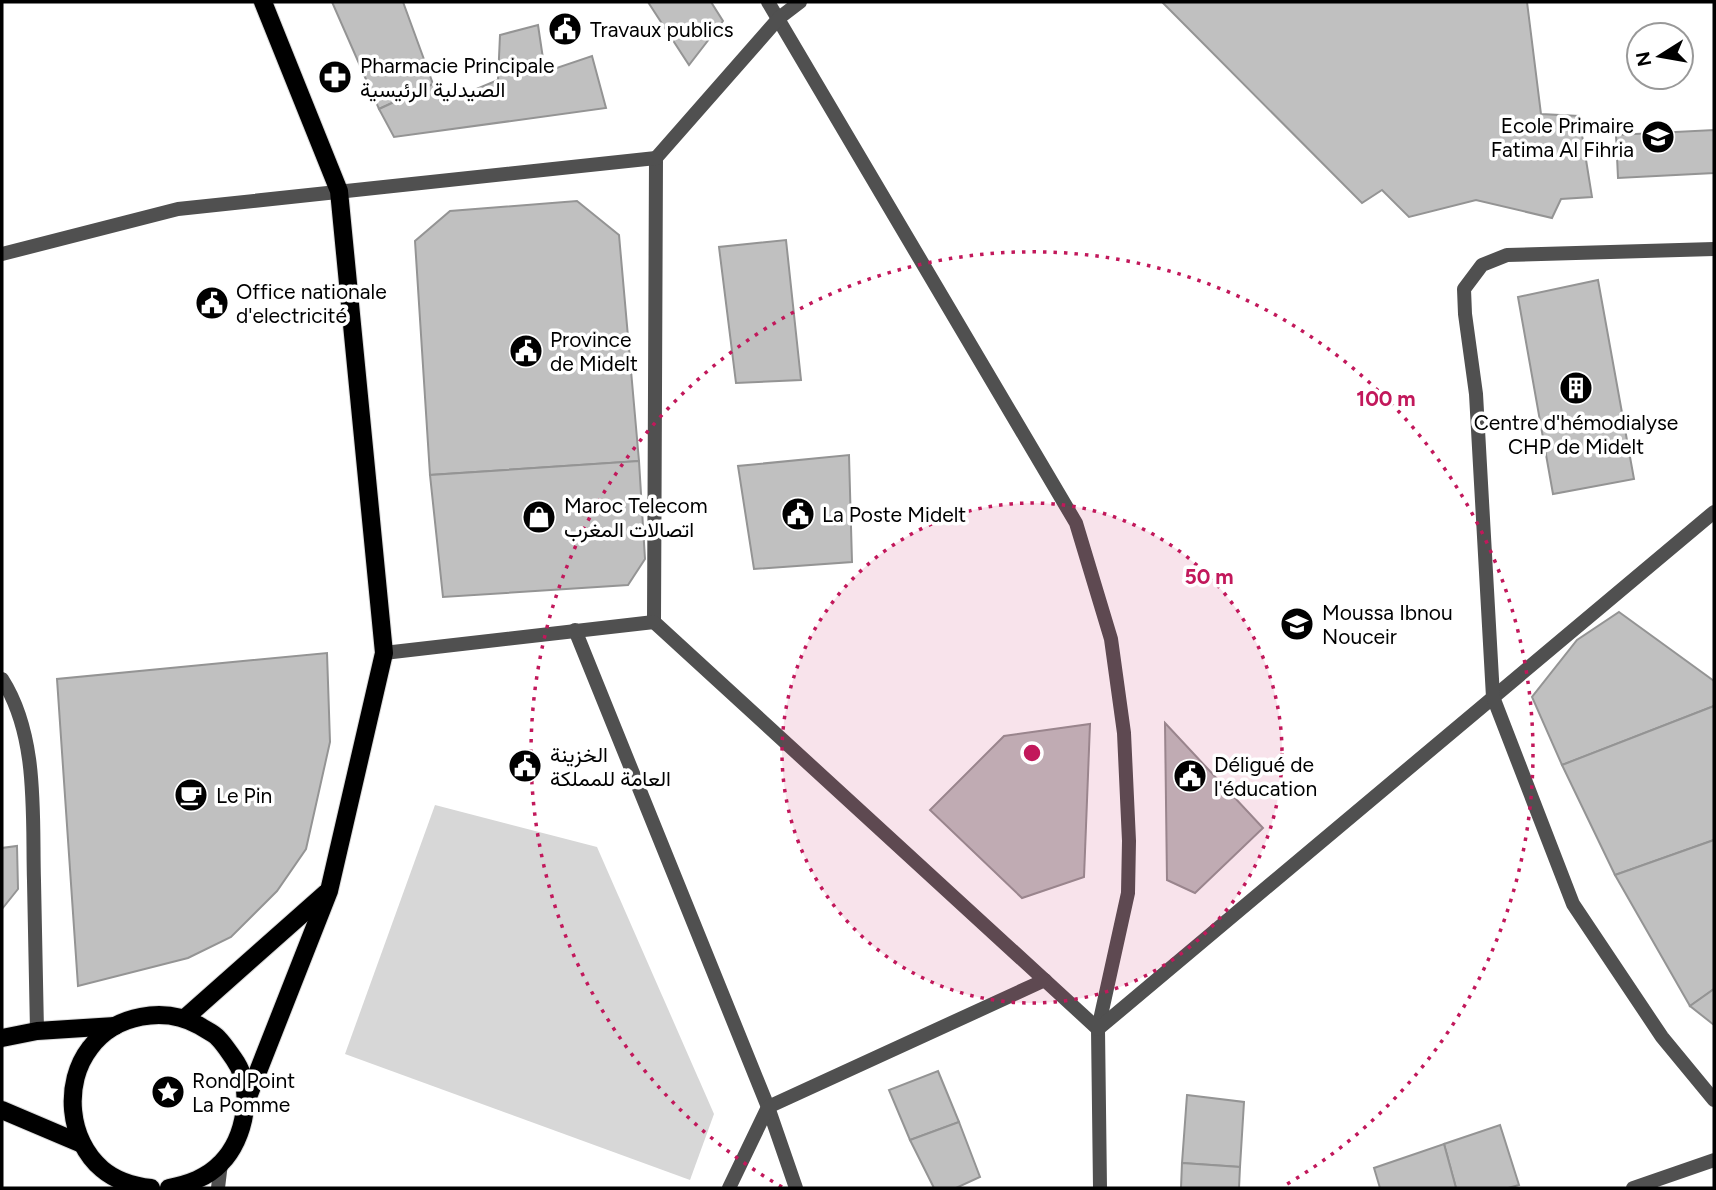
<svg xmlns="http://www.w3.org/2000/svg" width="1716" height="1190" viewBox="0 0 1716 1190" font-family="Figtree,Vazirmatn,sans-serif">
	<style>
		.green { fill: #d7d7d7 }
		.building { fill: #c0c0c0; stroke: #949494; stroke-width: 2 }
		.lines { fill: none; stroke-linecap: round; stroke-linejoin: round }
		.primary-casing { stroke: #dbdbdb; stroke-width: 20 }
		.minor { stroke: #505050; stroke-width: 14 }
		.tertiary { stroke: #505050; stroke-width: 14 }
		.primary { stroke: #000; stroke-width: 18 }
		.ring { fill: none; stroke: #c2185b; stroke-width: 3.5; stroke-dasharray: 3.5 7 }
		.labels { text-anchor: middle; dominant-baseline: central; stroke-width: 7; stroke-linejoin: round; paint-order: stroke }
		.poi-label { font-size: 21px; fill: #000; stroke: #fff; text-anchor: start }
		.centre { fill: #c2185b; stroke: #fff; stroke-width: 3.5 }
		.ring-label { font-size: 21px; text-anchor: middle; font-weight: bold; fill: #c2185b; stroke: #fff; stroke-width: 7; stroke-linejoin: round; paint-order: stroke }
	</style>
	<rect width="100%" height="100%" fill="#fff"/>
	<polygon class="green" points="435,805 597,847 714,1114 690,1180 345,1054"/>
	<g class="building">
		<polygon points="332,2 403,2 433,84 379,109"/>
		<polygon points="648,2 711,2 723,21 689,65"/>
		<polygon points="1162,2 1527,2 1541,114 1579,116 1592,197 1561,199 1552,218 1476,200 1409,217 1382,190 1362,203"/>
		<polygon points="538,25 545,72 592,56 606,108 394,137 379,109 433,84 448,101 498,80 500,35"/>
		<polygon points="1714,130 1714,173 1618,178 1616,135"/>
		<polygon points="577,201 619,235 639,461 430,475 415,241 450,211"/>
		<polygon points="786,240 801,380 736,383 719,247"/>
		<polygon points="1598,280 1634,479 1553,494 1518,297"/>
		<polygon points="849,455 852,562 754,569 738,466"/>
		<polygon points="639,461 645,559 628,585 443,597 430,475"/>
		<polygon points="1619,612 1714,681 1714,706 1562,765 1532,697 1577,640"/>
		<polygon points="327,653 330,742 306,849 277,891 231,937 188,958 78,986 57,679"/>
		<polygon points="1714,706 1714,840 1615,875 1562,765"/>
		<polygon points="1165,723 1263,828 1195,893 1167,880"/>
		<polygon points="1090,724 1084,877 1022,898 930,810 1004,736"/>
		<polygon points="1714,840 1714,989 1690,1006 1615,875"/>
		<polygon points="17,846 18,889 2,909 2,848"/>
		<polygon points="1714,989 1714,1025 1690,1006"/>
		<polygon points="938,1071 959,1122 910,1140 889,1090"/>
		<polygon points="1187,1095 1244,1102 1240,1167 1182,1163"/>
		<polygon points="959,1122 980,1177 956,1188 934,1188 910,1140"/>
		<polygon points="1500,1125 1519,1185 1508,1188 1456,1188 1444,1144"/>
		<polygon points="1444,1144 1456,1188 1380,1188 1374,1168"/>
		<polygon points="1182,1163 1240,1167 1239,1188 1181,1188"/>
	</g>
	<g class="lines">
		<defs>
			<g id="primary">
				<polyline points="185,1018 326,893"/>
				<polyline points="2,1038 37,1031 115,1026"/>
				<polyline points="246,1102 329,891 384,653 339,191 263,2"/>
				<polyline points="2,1110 82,1144"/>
				<path d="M151,1188c-17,-2 -35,-7 -49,-19 -34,-29 -39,-86 -12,-121 25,-34 75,-42 110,-22 6,4 14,7 18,12 6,6 11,14 16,21 21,29 11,80 -13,104 -14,15 -33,21 -52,25"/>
			</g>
		</defs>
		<use href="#primary" class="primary-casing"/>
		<g class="minor">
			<polyline points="768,2 1076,523 1111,639 1124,733 1129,841 1128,893 1098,1029 1100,1188"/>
			<polyline points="800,2 779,18 656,158 654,622 1098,1029 1714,512"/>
			<polyline points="1714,249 1507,255 1482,265 1464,289 1465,314 1476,394 1493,697 1573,904 1662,1037 1714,1100"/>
			<polyline points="2,254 178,209 656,158"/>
			<polyline points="575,630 768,1107 796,1188"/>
			<polyline points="384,653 654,622"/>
			<path d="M2,679c37,58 30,137 32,202 1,50 2,100 3,150"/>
			<polyline points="729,1188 768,1107 1045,980"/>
			<polyline points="1633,1188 1714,1160"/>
		</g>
		<polyline class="tertiary" points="218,1188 221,1163"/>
		<use href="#primary" class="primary"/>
	</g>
	<circle cx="1032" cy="753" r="250" fill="#c2185b" fill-opacity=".12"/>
	<g class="ring">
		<circle cx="1032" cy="753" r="250"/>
		<path d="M782 1187A501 501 0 1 1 1282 1187"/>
	</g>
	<defs>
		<symbol id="civic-disc" viewBox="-11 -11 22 22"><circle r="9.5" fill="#000" stroke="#fff"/><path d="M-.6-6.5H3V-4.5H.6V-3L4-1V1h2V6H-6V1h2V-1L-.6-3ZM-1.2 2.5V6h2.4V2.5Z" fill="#fff"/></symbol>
		<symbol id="pharmacy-disc" viewBox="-11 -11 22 22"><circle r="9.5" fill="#000" stroke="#fff"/><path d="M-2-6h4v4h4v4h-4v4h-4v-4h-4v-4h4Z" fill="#fff"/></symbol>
		<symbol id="school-disc" viewBox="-11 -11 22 22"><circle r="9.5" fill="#000" stroke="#fff"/><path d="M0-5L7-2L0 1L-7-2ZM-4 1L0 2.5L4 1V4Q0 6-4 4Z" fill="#fff"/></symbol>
		<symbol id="building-disc" viewBox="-11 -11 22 22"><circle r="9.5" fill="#000" stroke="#fff"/><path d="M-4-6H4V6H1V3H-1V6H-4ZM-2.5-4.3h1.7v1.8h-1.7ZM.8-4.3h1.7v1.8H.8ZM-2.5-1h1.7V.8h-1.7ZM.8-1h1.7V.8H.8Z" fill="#fff"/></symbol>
		<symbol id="shop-disc" viewBox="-11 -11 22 22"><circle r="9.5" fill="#000" stroke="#fff"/><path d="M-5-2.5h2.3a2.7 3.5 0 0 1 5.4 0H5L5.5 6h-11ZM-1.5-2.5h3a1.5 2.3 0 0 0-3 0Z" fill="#fff"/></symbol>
		<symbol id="cafe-disc" viewBox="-11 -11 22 22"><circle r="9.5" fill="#000" stroke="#fff"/><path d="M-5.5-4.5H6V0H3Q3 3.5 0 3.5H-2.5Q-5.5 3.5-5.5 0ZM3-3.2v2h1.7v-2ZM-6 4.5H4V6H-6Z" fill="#fff"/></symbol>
		<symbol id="sight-disc" viewBox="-11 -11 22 22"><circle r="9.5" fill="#000" stroke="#fff"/><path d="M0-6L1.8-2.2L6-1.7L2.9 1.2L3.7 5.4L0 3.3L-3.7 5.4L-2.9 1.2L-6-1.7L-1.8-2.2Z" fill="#fff"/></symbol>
	</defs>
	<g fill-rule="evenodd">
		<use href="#civic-disc" x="546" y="10" width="38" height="38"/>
		<use href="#pharmacy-disc" x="316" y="58" width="38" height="38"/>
		<use href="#school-disc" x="1639" y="118" width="38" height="38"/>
		<use href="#civic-disc" x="193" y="284" width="38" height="38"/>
		<use href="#civic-disc" x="507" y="332" width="38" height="38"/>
		<use href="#building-disc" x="1557" y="369" width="38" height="38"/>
		<use href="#civic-disc" x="779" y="495" width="38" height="38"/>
		<use href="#shop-disc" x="520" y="498" width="38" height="38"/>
		<use href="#school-disc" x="1278" y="605" width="38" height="38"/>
		<use href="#civic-disc" x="506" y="747" width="38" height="38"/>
		<use href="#civic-disc" x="1171" y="757" width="38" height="38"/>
		<use href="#cafe-disc" x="172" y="776" width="38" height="38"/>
		<use href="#sight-disc" x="149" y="1073" width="38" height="38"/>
	</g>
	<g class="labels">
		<g class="poi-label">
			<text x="590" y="29">Travaux publics</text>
			<text x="360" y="65">Pharmacie Principale<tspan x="360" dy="24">الصيدلية الرئيسية</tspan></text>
			<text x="1634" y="125" text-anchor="end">Ecole Primaire<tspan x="1634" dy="24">Fatima Al Fihria</tspan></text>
			<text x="236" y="291">Office nationale<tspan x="236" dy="24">d'electricité</tspan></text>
			<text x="550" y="339">Province<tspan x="550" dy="24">de Midelt</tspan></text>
			<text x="1576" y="422" text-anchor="middle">Centre d'hémodialyse<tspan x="1576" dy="24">CHP de Midelt</tspan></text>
			<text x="564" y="505">Maroc Telecom<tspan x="564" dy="24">اتصالات المغرب</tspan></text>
			<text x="822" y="514">La Poste Midelt</text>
			<text x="1322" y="612">Moussa Ibnou<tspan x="1322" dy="24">Nouceir</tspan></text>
			<text x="550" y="754">الخزينة<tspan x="550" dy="24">العامة للمملكة</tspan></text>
			<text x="1214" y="764">Déligué de<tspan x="1214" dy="24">l'éducation</tspan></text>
			<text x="216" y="795">Le Pin</text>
			<text x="192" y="1080">Rond Point<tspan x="192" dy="24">La Pomme</tspan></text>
		</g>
	</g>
	<circle cx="1032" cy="753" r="10" class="centre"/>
	<g class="ring-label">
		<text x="1386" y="406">100 m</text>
		<text x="1209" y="584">50 m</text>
	</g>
	<rect width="1716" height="1190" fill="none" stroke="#000000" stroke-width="7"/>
	<g transform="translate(1660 56) rotate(259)"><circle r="33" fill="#ffffff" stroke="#999999" stroke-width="2"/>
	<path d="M0-5L12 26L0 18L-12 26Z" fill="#000000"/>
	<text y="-10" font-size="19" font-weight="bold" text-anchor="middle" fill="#000000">N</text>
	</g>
</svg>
